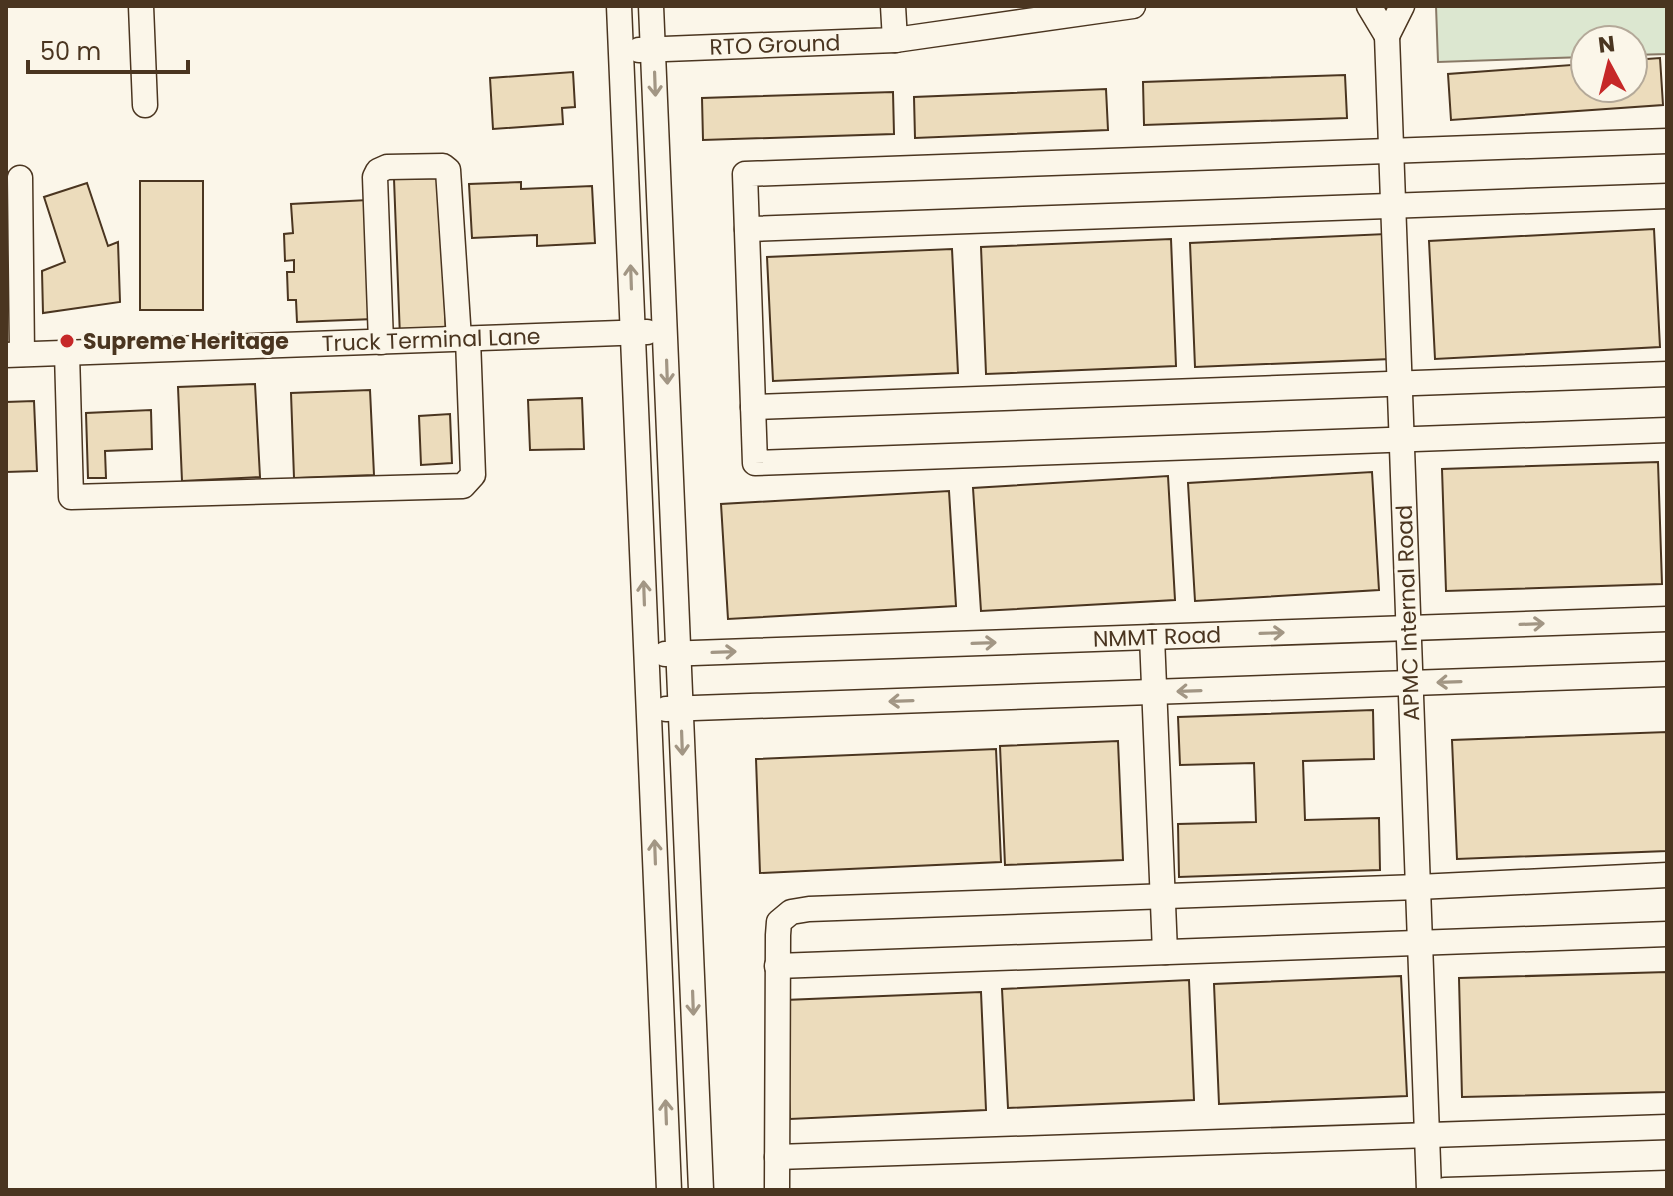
<svg xmlns="http://www.w3.org/2000/svg" width="1673" height="1196" viewBox="0 0 1673 1196" font-family="Poppins,sans-serif">
	<style>
		.green { fill: #dce7d0; stroke: #887966; stroke-width: 2 }
		.building { fill: #ecdcbc; stroke: #4a3520; stroke-width: 2 }
		.lines { fill: none; stroke-linecap: round; stroke-linejoin: round }
		.minor-casing { stroke: #4a3520; stroke-width: 27 }
		.minor { stroke: #fbf6e9; stroke-width: 24 }
		.oneway { stroke: #a29684 }
		.poi-dot { fill: #c62828; stroke: #fbf6e9; stroke-width: 3 }
		.labels { text-anchor: middle; dominant-baseline: central; stroke-width: 6; stroke-linejoin: round; paint-order: stroke }
		.street-label { font-size: 22px; fill: #4a3520; stroke: #fbf6e9 }
		.poi-label { font-size: 22px; font-weight: bold; fill: #4a3520; stroke: #fbf6e9; text-anchor: start }
	</style>
	<rect width="100%" height="100%" fill="#fbf6e9"/>
	<polygon class="green" points="1436,6 1667,6 1667,54 1633,55 1633,40 1585,40 1585,57 1438,62"/>
	<g class="building">
		<polygon points="1660,58 1663,105 1451,120 1448,74 1585,64 1585,88 1633,88 1633,60"/>
		<polygon points="573,72 575,107 562,108 563,124 493,129 490,78"/>
		<polygon points="1345,75 1347,118 1144,125 1143,82"/>
		<polygon points="1106,89 1108,130 915,138 914,97"/>
		<polygon points="893,92 894,134 703,140 702,98"/>
		<polygon points="440,178 446,335 400,337 394,179"/>
		<rect x="140" y="181" width="63" height="129"/>
		<polygon points="521,182 521,189 592,186 595,243 537,246 537,235 472,238 469,184"/>
		<polygon points="87,183 108,246 118,242 120,302 43,313 42,271 65,262 44,197"/>
		<polygon points="6,191 9,191 17,274 8,274 8,308 6,308"/>
		<polygon points="368,200 374,319 297,322 296,300 288,300 287,272 294,272 294,260 285,261 284,234 293,233 291,204"/>
		<polygon points="1654,229 1660,347 1435,359 1429,241"/>
		<polygon points="1386,234 1391,359 1195,367 1190,243"/>
		<polygon points="1171,239 1176,366 986,374 981,247"/>
		<polygon points="952,249 958,373 773,381 767,257"/>
		<polygon points="255,384 260,477 182,481 178,387"/>
		<polygon points="370,390 374,475 294,478 291,393"/>
		<polygon points="582,398 584,449 530,450 528,400"/>
		<polygon points="34,401 37,471 6,472 6,402"/>
		<polygon points="151,410 152,449 105,451 106,478 88,478 86,413"/>
		<polygon points="450,414 452,463 421,465 419,416"/>
		<polygon points="1658,462 1662,584 1446,591 1442,469"/>
		<polygon points="1372,472 1379,590 1195,601 1188,483"/>
		<polygon points="1168,476 1175,600 981,611 973,488"/>
		<polygon points="949,491 956,606 728,619 721,504"/>
		<polygon points="1373,710 1374,759 1303,761 1305,820 1379,818 1380,870 1179,877 1178,824 1256,822 1254,763 1180,765 1178,717"/>
		<polygon points="1667,732 1667,851 1457,859 1452,740"/>
		<polygon points="1118,741 1123,860 1005,865 1000,746"/>
		<polygon points="996,749 1001,862 760,873 756,759"/>
		<polygon points="1667,972 1667,1092 1462,1097 1459,978"/>
		<polygon points="1401,976 1407,1096 1219,1104 1214,984"/>
		<polygon points="1189,980 1194,1100 1008,1108 1002,989"/>
		<polygon points="981,992 986,1110 790,1119 785,1000"/>
	</g>
	<g class="lines">
		<defs>
			<g id="minor">
				<polyline points="141,6 145,105"/>
				<polyline points="619,6 669,1190"/>
				<polyline points="651,6 701,1190"/>
				<polyline points="1369,6 1387,36"/>
				<polyline points="1387,36 1429,1190"/>
				<polyline points="1387,36 1402,6"/>
				<polyline points="895,40 1133,6"/>
				<polyline points="639,50 895,40 893,6"/>
				<polyline points="1667,141 745,174 755,463 1667,430"/>
				<polyline points="20,178 22,354"/>
				<polyline points="747,229 1667,196"/>
				<polyline points="381,342 375,177 378,171 387,167 443,166 448,170 459,339"/>
				<polyline points="67,353 71,497 463,486 473,475 468,339"/>
				<polyline points="6,355 647,332"/>
				<polyline points="753,407 1667,374"/>
				<polyline points="1152,637 1165,952"/>
				<polyline points="665,654 1667,619"/>
				<polyline points="666,709 1667,674"/>
				<polyline points="777,966 1667,934"/>
				<polyline points="777,1157 1667,1127"/>
				<polyline points="777,1190 778,935 779,922 791,912 809,909 1418,887 1667,875"/>
				<polyline points="1445,1190 1667,1183"/>
			</g>
		</defs>
		<use href="#minor" class="minor-casing"/>
		<use href="#minor" class="minor"/>
	</g>
	<defs><path id="oneway-shaft" d="M-6 0H5M1.5-3L5.5 0L1.5 3" fill="none" stroke-width="1.6" stroke-linecap="round" stroke-linejoin="round" transform="scale(2)"/></defs>
	<g class="oneway">
		<use href="#oneway-shaft" transform="translate(655 84) rotate(88)"/>
		<use href="#oneway-shaft" transform="translate(631 277) rotate(-92)"/>
		<use href="#oneway-shaft" transform="translate(667 372) rotate(88)"/>
		<use href="#oneway-shaft" transform="translate(644 593) rotate(-92)"/>
		<use href="#oneway-shaft" transform="translate(1532 624) rotate(-2)"/>
		<use href="#oneway-shaft" transform="translate(1272 633) rotate(-2)"/>
		<use href="#oneway-shaft" transform="translate(984 643) rotate(-2)"/>
		<use href="#oneway-shaft" transform="translate(724 652) rotate(-2)"/>
		<use href="#oneway-shaft" transform="translate(1449 682) rotate(178)"/>
		<use href="#oneway-shaft" transform="translate(1189 691) rotate(178)"/>
		<use href="#oneway-shaft" transform="translate(901 701) rotate(178)"/>
		<use href="#oneway-shaft" transform="translate(682 743) rotate(88)"/>
		<use href="#oneway-shaft" transform="translate(655 852) rotate(-92)"/>
		<use href="#oneway-shaft" transform="translate(693 1003) rotate(88)"/>
		<use href="#oneway-shaft" transform="translate(666 1112) rotate(-92)"/>
	</g>
	<circle class="poi-dot" cx="67" cy="341" r="8"/>
	<g class="labels">
		<g class="street-label">
			<text transform="translate(775 45) rotate(-2)">RTO Ground</text>
			<text transform="translate(431 340) rotate(-2)">Truck Terminal Lane</text>
			<text transform="translate(1408 613) rotate(-92)">APMC Internal Road</text>
			<text transform="translate(1157 637) rotate(-2)">NMMT Road</text>
		</g>
		<g class="poi-label">
			<text x="83" y="341">Supreme Heritage</text>
		</g>
	</g>
	<rect width="1673" height="1196" fill="none" stroke="#4a3520" stroke-width="16"/>
	<g transform="translate(1609 64) rotate(353)"><circle r="38" fill="#fbf6e9" stroke="#b4a999" stroke-width="2"/>
	<path d="M0-6L14 30L0 20L-14 30Z" fill="#c62828"/>
	<text y="-12" font-size="22" font-weight="bold" text-anchor="middle" fill="#4a3520">N</text>
	</g>
	<path d="M28 60v12h160v-12" fill="none" stroke="#4a3520" stroke-width="4"/>
	<text x="40" y="60" font-size="24" fill="#4a3520" stroke="#fbf6e9" stroke-width="6" paint-order="stroke">50 m</text>
</svg>
